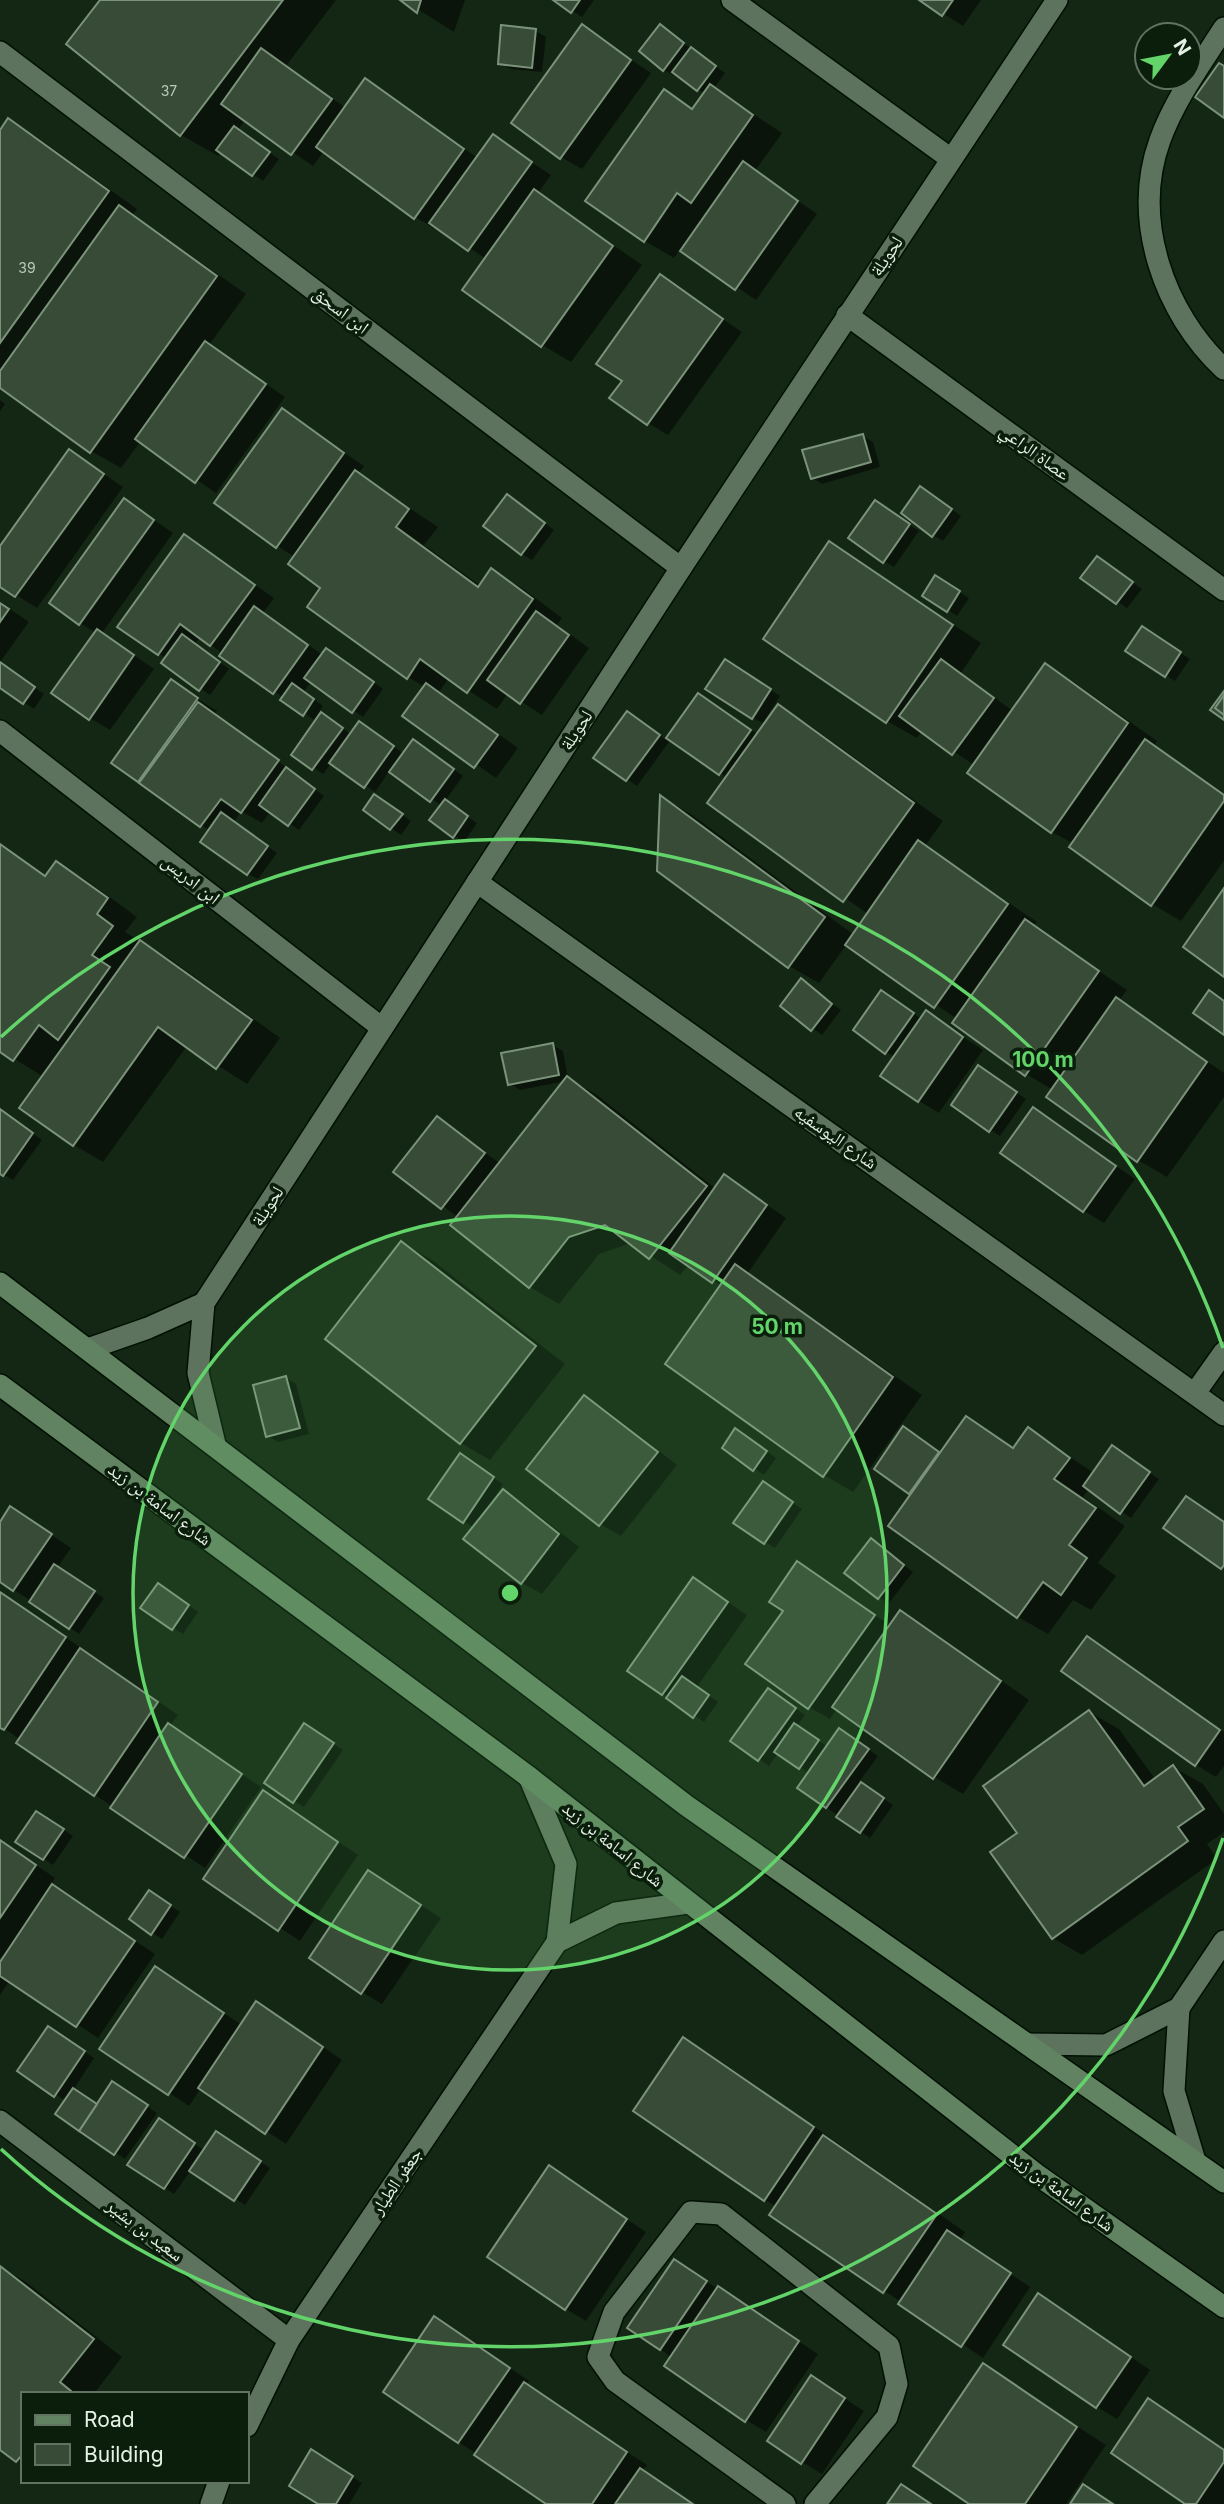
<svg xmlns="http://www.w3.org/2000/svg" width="1224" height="2504" viewBox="0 0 1224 2504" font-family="Inter,'Noto Naskh Arabic',sans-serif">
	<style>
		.shadow { fill: #0007 }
		.building { fill: #374b37; stroke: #7c937b; stroke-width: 2 }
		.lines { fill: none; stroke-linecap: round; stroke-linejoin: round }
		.lane-casing { stroke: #011002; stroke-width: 24 }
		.street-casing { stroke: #011002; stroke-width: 24 }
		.secondary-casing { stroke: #011002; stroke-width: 24 }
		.lane { stroke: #5d735d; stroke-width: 21 }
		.street { stroke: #5d735d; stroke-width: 21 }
		.secondary { stroke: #618361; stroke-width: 21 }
		.ring { fill: none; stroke: #62d469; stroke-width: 3.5 }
		.labels { text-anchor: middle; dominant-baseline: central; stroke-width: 7; stroke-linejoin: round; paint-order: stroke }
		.number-label { font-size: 14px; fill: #bac8ba }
		.street-label { font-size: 18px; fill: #e5f1e5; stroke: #0a1e0b }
		.centre { fill: #62d469; stroke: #0a1e0b; stroke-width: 3.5 }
		.ring-label { font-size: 21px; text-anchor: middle; font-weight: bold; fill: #62d469; stroke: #0a1e0b; stroke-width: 7; stroke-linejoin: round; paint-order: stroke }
	</style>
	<rect width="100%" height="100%" fill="#142714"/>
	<g class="shadow">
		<polygon points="102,0 336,0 286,66 346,108 366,80 478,158 493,137 551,175 538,193 642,265 571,362 542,345 486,259 437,226 435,229 415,217 324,151 313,166 245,120 238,130 279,159 263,181 221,152 218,156 181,135 69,44"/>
		<polygon points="403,0 465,0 454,32"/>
		<polygon points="556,0 594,0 582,17"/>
		<polygon points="922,0 981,0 963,26"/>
		<polygon points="503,27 536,31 546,37 542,72 510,69 500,63"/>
		<polygon points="582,27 651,73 582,169 561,157"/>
		<polygon points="661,27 725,73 714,88 782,133 755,171 817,214 756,300 680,249 674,258 645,241 664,92 694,109 705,94 676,73 674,75 664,70"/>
		<polygon points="9,121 38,138 137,209 133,215 246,294 209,345 285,397 216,493 141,441 121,468 91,451 0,386 0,133"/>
		<polygon points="660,277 742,332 668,435 648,423"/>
		<polygon points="0,400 5,404 0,411"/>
		<polygon points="283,411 364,466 358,474 438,527 424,545 481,586 492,571 522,588 562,618 557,625 589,648 542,715 508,693 497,709 449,678 439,692 518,748 496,778 405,715 425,687 408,677 295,557 277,546"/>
		<polygon points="863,436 873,442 880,467 822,484 812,478"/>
		<polygon points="70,451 123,487 37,608 0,585 0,549"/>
		<polygon points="931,494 961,516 943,541 933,535"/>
		<polygon points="125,500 173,533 102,633 154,669 110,730 90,718 96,633 80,623"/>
		<polygon points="517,502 554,530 532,560 522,554"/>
		<polygon points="885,508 919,531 894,567 884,561"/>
		<polygon points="185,536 274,598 263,613 323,655 336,656 383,689 363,717 311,681 304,692 323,706 314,720 200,637 195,644 229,669 210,695 163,663 167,658 159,654"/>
		<polygon points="830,543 981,643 961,673 1013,711 1045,665 1075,683 1157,741 1154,746 1224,793 1224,861 1181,921 1152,904 1074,844 1052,832 974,765 922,730 917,738 887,721"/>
		<polygon points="1107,564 1142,589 1127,608 1083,578"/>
		<polygon points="946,583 969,598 957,616 948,610"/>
		<polygon points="0,602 29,622 0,662"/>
		<polygon points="1152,634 1190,659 1175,681 1165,675"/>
		<polygon points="0,664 44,694 34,709 0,686"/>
		<polygon points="736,667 780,696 763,723 753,718"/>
		<polygon points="171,682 217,711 215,714 324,796 299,830 271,811 262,823 241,811 234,822 277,853 258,879 248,874 210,831 113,763"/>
		<polygon points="699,695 759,735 779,707 808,724 943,821 925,846 1037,922 1033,926 1127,990 1119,1001 1224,1073 1224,1097 1167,1177 1138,1160 1053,1090 1026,1074 957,1019 847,944 819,983 789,966 662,798 691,814 854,935 868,914 710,803 728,778 720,773"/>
		<polygon points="637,719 669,742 637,786 596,758"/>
		<polygon points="332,720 352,735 370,729 404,754 423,747 463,776 445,801 477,823 464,842 454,836 442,806 390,770 375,792 332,762 323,774 293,754"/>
		<polygon points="385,802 411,821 401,835 365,810"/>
		<polygon points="1,846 47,876 57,863 86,880 137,917 125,932 170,959 280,1038 247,1084 187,1046 103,1162 74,1145 44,1077 0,1050"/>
		<polygon points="801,981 841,1010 822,1035 782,1006"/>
		<polygon points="891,998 922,1019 927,1013 983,1050 939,1113 919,1101 895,1057 886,1052"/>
		<polygon points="552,1045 563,1051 568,1078 597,1095 716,1189 725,1176 786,1218 748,1273 922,1395 853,1492 824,1475 722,1286 689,1264 680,1275 631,1243 599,1254 559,1304 530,1287 458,1217 396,1172 437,1119 501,1164 566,1081 520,1090 510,1084"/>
		<polygon points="989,1074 1026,1099 1000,1136 953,1105"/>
		<polygon points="1033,1109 1135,1179 1104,1223 1084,1211"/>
		<polygon points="0,1110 42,1140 13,1180 0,1172"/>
		<polygon points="402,1243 432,1260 565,1364 490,1460 461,1443"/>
		<polygon points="286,1378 296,1384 309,1434 278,1442 268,1436"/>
		<polygon points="585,1397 605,1409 677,1465 621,1536 600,1524 529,1468"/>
		<polygon points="966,1418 1015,1448 1029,1430 1094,1473 1122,1453 1159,1479 1131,1518 1089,1489 1083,1497 1125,1526 1098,1563 1116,1576 1091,1610 1073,1600 1048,1634 1018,1617 891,1526 913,1494 876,1469 914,1434 941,1454"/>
		<polygon points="746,1436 776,1458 764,1475 725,1448"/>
		<polygon points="470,1461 503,1484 491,1502 493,1503 503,1491 523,1503 579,1547 542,1594 522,1583 475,1528 464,1521"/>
		<polygon points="773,1489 802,1509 775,1548 765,1542"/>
		<polygon points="31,1521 71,1548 57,1568 104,1598 79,1634 0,1580 0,1525"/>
		<polygon points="871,1540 913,1572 889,1603 879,1598"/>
		<polygon points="798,1563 891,1626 901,1612 930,1630 1029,1700 963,1794 934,1777 837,1709 830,1719 809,1707 785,1611"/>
		<polygon points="694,1579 747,1615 697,1687 718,1702 704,1722 629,1670"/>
		<polygon points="168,1591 198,1612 183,1634 142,1608"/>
		<polygon points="0,1592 178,1715 170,1726 261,1787 205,1868 95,1795 0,1725"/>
		<polygon points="1088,1638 1224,1732 1224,1766 1216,1777 1196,1765"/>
		<polygon points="778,1696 805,1715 797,1726 828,1747 849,1736 878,1756 859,1782 893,1805 870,1838 799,1788 809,1773 778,1753 769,1766 733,1741"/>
		<polygon points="1089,1712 1119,1729 1155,1779 1173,1767 1203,1784 1224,1814 1224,1832 1207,1844 1217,1859 1082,1955 1053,1938 1019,1834"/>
		<polygon points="315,1731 343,1750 304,1807 266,1783"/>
		<polygon points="284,1804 358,1855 300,1941 205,1878"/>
		<polygon points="47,1819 73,1836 53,1865 44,1859"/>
		<polygon points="0,1840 55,1878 51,1885 155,1954 98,2038 10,1980 0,1995 0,1965 4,1960 0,1957"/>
		<polygon points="369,1872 441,1918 382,2004 362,1992"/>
		<polygon points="159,1898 180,1912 162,1939 131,1919"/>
		<polygon points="155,1968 242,2025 277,2015 342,2060 286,2144 201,2088 189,2106 102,2048"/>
		<polygon points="58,2034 94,2058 73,2090 98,2106 122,2089 157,2113 125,2159 57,2114 66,2101 19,2070"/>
		<polygon points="683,2039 713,2056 965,2232 960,2240 1030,2287 983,2358 772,2214 777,2207 765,2200"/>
		<polygon points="169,2126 205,2151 226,2139 270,2168 245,2205 191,2170 174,2194 165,2188"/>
		<polygon points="550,2168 646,2232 586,2321 566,2309"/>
		<polygon points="675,2261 818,2354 766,2432 746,2420 661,2349"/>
		<polygon points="0,2267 26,2282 122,2357 94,2394 23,2394 23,2464 0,2447"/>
		<polygon points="1059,2307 1150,2370 1117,2419 1097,2407"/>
		<polygon points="455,2330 529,2381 526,2385 647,2465 642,2471 695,2504 549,2504 385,2391"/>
		<polygon points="983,2365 1106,2445 1066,2504 972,2504"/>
		<polygon points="832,2390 864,2411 822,2474 802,2462"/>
		<polygon points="1149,2400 1224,2450 1224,2504 1188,2504"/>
		<polygon points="312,2451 362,2483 349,2504 321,2504"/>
	</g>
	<g class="building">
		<polygon points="100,0 283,0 180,136 66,44"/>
		<polygon points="400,0 421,0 417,13"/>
		<polygon points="553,0 580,0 571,13"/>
		<polygon points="919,0 953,0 942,16"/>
		<polygon points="582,24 631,60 560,159 511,123"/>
		<polygon points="660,24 684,43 663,71 639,51"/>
		<polygon points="501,25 536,29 532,68 498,64"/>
		<polygon points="691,47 716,66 697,91 672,72"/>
		<polygon points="261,48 332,99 291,155 221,104"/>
		<polygon points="1219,63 1224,66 1224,118 1195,97"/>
		<polygon points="365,78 464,149 414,219 316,147"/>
		<polygon points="710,84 753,115 691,203 677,193 644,242 585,201 664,89 692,109"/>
		<polygon points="8,118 109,191 0,343 0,130"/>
		<polygon points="234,126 270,152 252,176 216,150"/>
		<polygon points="493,134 532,162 468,251 429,223"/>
		<polygon points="743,161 798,201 735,290 680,251"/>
		<polygon points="534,189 613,246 541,347 462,290"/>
		<polygon points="119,205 217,276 90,453 0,388 0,371"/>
		<polygon points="660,274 723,319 647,425 609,398 622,381 596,364"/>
		<polygon points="205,341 266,384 195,483 135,439"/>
		<polygon points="282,408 344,453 276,548 214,503"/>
		<polygon points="863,434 871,462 811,479 802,450"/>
		<polygon points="69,449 104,474 15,597 0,587 0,546"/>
		<polygon points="355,470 409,509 396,527 478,587 491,568 533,599 467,693 420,659 407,679 307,607 320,588 288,564"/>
		<polygon points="920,486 952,509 932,537 901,513"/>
		<polygon points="507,494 545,523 521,555 483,526"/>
		<polygon points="124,498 154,520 79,625 49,603"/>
		<polygon points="875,500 910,524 883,563 848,538"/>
		<polygon points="184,534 255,585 210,646 180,624 158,655 117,627"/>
		<polygon points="829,541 953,625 886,723 763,639"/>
		<polygon points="1097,556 1133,582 1116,604 1080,578"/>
		<polygon points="935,575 960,591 947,612 922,596"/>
		<polygon points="0,603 9,609 0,622"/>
		<polygon points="254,606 308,645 273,694 219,656"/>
		<polygon points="536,611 569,635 520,704 487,680"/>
		<polygon points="1142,626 1181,652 1165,677 1125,651"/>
		<polygon points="97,629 134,655 89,720 51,693"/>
		<polygon points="182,634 220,662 199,691 161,663"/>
		<polygon points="326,648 374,682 352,713 304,678"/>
		<polygon points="725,659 771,689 752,719 705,689"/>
		<polygon points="941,659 994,698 952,755 899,716"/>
		<polygon points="0,662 35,687 23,704 0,688"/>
		<polygon points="1045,663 1128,723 1051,833 967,773"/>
		<polygon points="171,679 198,698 138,782 111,763"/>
		<polygon points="292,683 314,699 303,716 280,700"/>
		<polygon points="426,683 498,735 474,768 402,716"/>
		<polygon points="1224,691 1224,720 1210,710"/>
		<polygon points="698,693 751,730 719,775 666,738"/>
		<polygon points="1224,695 1224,715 1215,708"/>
		<polygon points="198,702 279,760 241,813 221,799 200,827 139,783"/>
		<polygon points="778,704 914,803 843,902 707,803"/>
		<polygon points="627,711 660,735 626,781 593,758"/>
		<polygon points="321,712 343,728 312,770 291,755"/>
		<polygon points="359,721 394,746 364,788 329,763"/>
		<polygon points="413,739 454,769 430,802 389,772"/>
		<polygon points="1145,739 1224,795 1224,801 1151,906 1069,847"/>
		<polygon points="286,767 315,789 288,826 259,805"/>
		<polygon points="374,794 403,814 390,830 363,810"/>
		<polygon points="660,795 825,917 788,968 657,871"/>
		<polygon points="445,799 468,816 453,838 429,820"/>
		<polygon points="221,812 268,846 247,875 200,842"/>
		<polygon points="918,840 1008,904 934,1008 845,945"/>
		<polygon points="0,844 45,876 56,861 108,898 97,914 113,926 92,955 110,967 58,1040 39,1025 13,1061 0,1052"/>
		<polygon points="1224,888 1224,977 1183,947"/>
		<polygon points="1025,919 1099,971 1025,1076 952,1023"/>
		<polygon points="140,940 252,1020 216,1069 158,1027 73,1146 19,1108"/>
		<polygon points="801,978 832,1004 811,1031 780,1006"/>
		<polygon points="881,990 914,1013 885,1054 853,1030"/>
		<polygon points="1209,990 1224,1001 1224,1035 1193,1013"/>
		<polygon points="1116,997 1207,1062 1137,1162 1046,1097"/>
		<polygon points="926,1010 963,1037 918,1102 880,1076"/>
		<polygon points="553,1043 559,1075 508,1085 501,1053"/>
		<polygon points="978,1065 1017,1092 989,1132 951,1105"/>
		<polygon points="567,1076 707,1186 649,1259 605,1225 569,1237 529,1288 450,1225"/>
		<polygon points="1033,1107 1116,1166 1083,1212 1000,1153"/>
		<polygon points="0,1109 33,1133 3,1176 0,1174"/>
		<polygon points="437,1116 485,1153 441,1209 393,1172"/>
		<polygon points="724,1174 767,1205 712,1283 669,1253"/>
		<polygon points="401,1241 536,1346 460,1444 325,1339"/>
		<polygon points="735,1264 893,1377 823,1477 665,1364"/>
		<polygon points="286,1376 300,1428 266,1437 253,1385"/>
		<polygon points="584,1395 658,1452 599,1526 526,1469"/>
		<polygon points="966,1416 1013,1448 1028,1427 1070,1458 1054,1479 1096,1508 1069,1545 1087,1558 1061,1595 1043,1582 1017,1618 888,1526"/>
		<polygon points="903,1426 939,1452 909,1494 874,1469"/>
		<polygon points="735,1428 767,1451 753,1471 722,1448"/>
		<polygon points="1112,1445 1150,1472 1120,1514 1083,1486"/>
		<polygon points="460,1453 494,1477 463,1523 428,1499"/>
		<polygon points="763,1481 793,1502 764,1544 733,1523"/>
		<polygon points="503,1489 559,1534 521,1584 463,1539"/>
		<polygon points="1186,1496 1224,1522 1224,1565 1221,1569 1163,1528"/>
		<polygon points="10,1506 52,1534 13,1591 0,1582 0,1522"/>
		<polygon points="871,1538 904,1565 878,1599 844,1573"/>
		<polygon points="797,1561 875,1615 808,1709 745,1664 783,1611 769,1602"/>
		<polygon points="54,1564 95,1591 69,1629 29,1602"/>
		<polygon points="693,1577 728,1602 662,1695 627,1671"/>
		<polygon points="158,1583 189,1605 172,1630 140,1608"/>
		<polygon points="0,1592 66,1637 4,1730 0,1728"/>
		<polygon points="900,1610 1001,1681 933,1779 832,1707"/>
		<polygon points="1087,1636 1220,1730 1195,1766 1061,1671"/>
		<polygon points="80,1648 158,1702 94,1796 16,1743"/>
		<polygon points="682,1676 709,1695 693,1718 666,1698"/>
		<polygon points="768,1688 796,1708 758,1761 730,1741"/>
		<polygon points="1089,1710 1144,1786 1173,1765 1204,1809 1178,1827 1188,1841 1052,1939 990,1852 1017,1833 983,1786"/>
		<polygon points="168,1723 242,1774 184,1858 110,1808"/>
		<polygon points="304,1723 334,1743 293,1803 264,1783"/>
		<polygon points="794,1723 819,1740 799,1769 774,1752"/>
		<polygon points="839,1728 869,1749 826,1808 797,1788"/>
		<polygon points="861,1782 884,1798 860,1833 836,1817"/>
		<polygon points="263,1790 338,1842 278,1931 203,1879"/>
		<polygon points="36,1811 64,1829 43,1860 15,1842"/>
		<polygon points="0,1840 36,1865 0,1918"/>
		<polygon points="368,1870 421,1905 361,1994 309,1958"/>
		<polygon points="52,1884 135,1941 76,2027 0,1976 0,1962"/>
		<polygon points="149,1890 171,1905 151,1935 129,1919"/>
		<polygon points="155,1966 224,2013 168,2095 99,2049"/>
		<polygon points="256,2001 323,2047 265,2134 198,2088"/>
		<polygon points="48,2026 85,2051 54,2097 17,2071"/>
		<polygon points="683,2037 814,2127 764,2201 633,2111"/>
		<polygon points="112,2081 148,2105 114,2155 79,2131"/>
		<polygon points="73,2088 97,2104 79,2131 55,2114"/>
		<polygon points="159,2118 195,2143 164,2189 127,2165"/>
		<polygon points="216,2131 261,2161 234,2201 189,2171"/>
		<polygon points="823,2135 937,2214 883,2293 769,2215"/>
		<polygon points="549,2165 627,2219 565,2310 487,2257"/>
		<polygon points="947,2230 1011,2273 961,2347 898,2304"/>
		<polygon points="674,2259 707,2281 660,2350 627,2328"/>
		<polygon points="0,2266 94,2339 60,2382 71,2391 69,2394 23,2394 23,2454 16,2462 0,2450"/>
		<polygon points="718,2286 799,2341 745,2422 664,2366"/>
		<polygon points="1038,2293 1131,2357 1096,2408 1003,2345"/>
		<polygon points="434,2316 510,2368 458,2443 383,2392"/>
		<polygon points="983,2363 1077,2427 1025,2504 969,2504 913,2466"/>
		<polygon points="811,2375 845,2398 801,2464 767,2441"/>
		<polygon points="524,2382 627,2452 592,2504 546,2504 474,2455"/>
		<polygon points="1148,2398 1224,2450 1224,2462 1196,2504 1185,2504 1111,2453"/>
		<polygon points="311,2449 353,2476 336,2504 318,2504 289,2486"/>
		<polygon points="640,2468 693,2504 615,2504"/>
		<polygon points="901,2484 931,2504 887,2504"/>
		<polygon points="1083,2484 1113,2504 1070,2504"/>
	</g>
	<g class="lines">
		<defs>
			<path id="lane" d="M1224,28c-23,36 -49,71 -64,112 -29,80 4,173 64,229"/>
			<g id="street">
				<polyline points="732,0 951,159"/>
				<polyline points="0,52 681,568"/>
				<polyline points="847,315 1224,590"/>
				<polyline points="0,731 382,1028"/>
				<polyline points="477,882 1224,1415"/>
				<polyline points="88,1349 148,1328 204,1303"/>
				<polyline points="1195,1393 1224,1352"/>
				<polyline points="215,1444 198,1373 204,1303 681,568 1057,0"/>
				<polyline points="557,1942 616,1913 688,1903"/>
				<polyline points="1179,2008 1174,2091 1195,2161"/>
				<polyline points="1028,2044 1106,2045 1179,2008 1224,1941"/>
				<polyline points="0,2121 289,2340"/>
				<polyline points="247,2426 289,2340 557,1942 566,1864 529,1777"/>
				<polyline points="211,2504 219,2481"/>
				<polyline points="785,2504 615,2381 598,2357 614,2312 691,2212 721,2214 889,2346 897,2384 887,2417 815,2504"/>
			</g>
			<g id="secondary">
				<polyline points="0,1283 687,1806 1224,2182"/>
				<polyline points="0,1385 529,1777 1036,2174 1224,2307"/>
			</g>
		</defs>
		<use href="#lane" class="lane-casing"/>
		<use href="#street" class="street-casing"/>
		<use href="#secondary" class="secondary-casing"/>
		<use href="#lane" class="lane"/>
		<use href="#street" class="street"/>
		<use href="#secondary" class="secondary"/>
	</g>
	<circle cx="510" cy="1593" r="377" fill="#62d469" fill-opacity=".12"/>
	<g class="ring">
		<circle cx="510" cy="1593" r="377"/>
		<path d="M1223 1838A754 754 0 0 1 1 2149M1 1037A754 754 0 0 1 1223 1348"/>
	</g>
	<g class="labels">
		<g class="number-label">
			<text x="169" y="90">37</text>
			<text x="27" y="267">39</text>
		</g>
		<g class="street-label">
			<text transform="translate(886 256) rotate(-56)">لحويلة</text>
			<text transform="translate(341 310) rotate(37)">ابن اسحق</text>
			<text transform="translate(1035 452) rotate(36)">عصاة الراعي</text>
			<text transform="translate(576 730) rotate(-57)">لحويلة</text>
			<text transform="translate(191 879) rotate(38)">ابن ادريس</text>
			<text transform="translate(836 1137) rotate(35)">شارع اليوسفيه</text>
			<text transform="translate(267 1206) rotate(-57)">لحويلة</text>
			<text transform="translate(160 1504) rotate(37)">شارع اسامة بن زيد</text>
			<text transform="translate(613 1844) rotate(39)">شارع اسامة بن زيد</text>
			<text transform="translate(396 2181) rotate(-56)">جعفر الطيار</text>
			<text transform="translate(1062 2191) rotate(36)">شارع اسامة بن زيد</text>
			<text transform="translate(145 2230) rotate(37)">سعيد بن بشير</text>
		</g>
	</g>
	<circle cx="510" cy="1593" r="10" class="centre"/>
	<g class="ring-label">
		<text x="1043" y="1067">100 m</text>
		<text x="777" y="1334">50 m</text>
	</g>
	<rect x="21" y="2392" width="228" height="91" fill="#0a1e0b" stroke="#627262" stroke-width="2"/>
	<rect x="35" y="2415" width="35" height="10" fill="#618361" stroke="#627262" stroke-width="2"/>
	<text x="84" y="2427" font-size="21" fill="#e5f1e5">Road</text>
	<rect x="35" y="2444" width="35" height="21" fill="#374b37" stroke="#627262" stroke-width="2"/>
	<text x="84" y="2462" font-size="21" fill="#e5f1e5">Building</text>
	<g transform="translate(1168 56) rotate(58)"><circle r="33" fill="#0a1e0b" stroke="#627262" stroke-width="2"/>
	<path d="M0-5L12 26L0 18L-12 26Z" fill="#62d469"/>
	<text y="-10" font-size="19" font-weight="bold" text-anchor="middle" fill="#e5f1e5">N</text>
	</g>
</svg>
